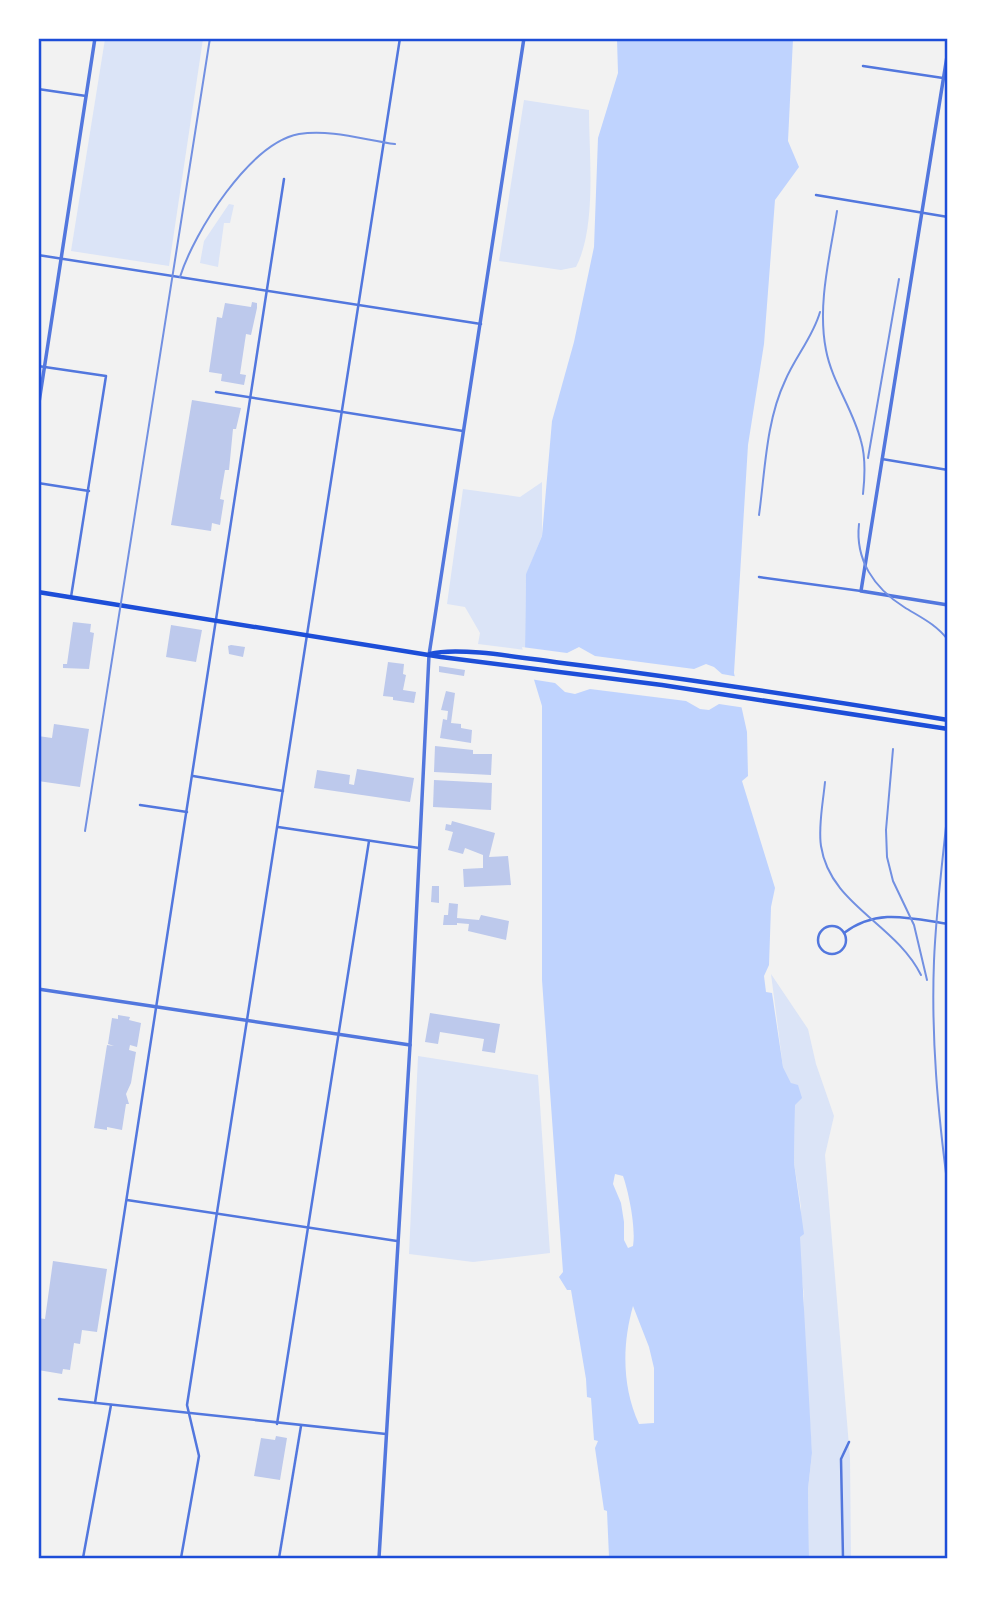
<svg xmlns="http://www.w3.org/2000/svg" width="986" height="1597" viewBox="0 0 986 1597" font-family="'Varela Round',sans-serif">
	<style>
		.green { fill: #dbe4f7 }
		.water { fill: #bfd3fe; fill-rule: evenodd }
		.pier { fill: #f2f2f2 }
		.building { fill: #bdc9ec }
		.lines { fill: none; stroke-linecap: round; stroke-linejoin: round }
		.minor { stroke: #5277de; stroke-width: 2.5 }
		.tertiary { stroke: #5277de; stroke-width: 3.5 }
		.secondary { stroke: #1d4ed8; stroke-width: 4.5 }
		.rail { stroke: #7290e2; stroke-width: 2 }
		.neatline { fill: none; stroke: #1d4ed8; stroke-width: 2.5 }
	</style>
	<rect width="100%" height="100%" fill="#f2f2f2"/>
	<g class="green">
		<polygon points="105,39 203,39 169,266 71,251"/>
		<path d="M524,100l65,10c0,45 8,117 -13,157l-15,3 -62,-9z"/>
		<polygon points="229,204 234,205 230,223 224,223 218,267 200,263 204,241"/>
		<polygon points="542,482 542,536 526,575 525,650 478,644 480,633 465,607 447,604 463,489 520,497"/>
		<polygon points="771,974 808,1029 816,1064 834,1116 825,1155 850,1458 851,1558 809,1558 808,1489 812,1453 804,1340 804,1296 799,1252 801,1207 794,1163 795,1105 791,1083 783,1067"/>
		<polygon points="418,1056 538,1075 550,1253 473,1262 409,1254"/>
	</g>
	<path class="water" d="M617,39h176l-5,102 11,26 -24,33 -11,144 -16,101 -14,228 13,59 1,44 -6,5 33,107 -4,19 -2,58 -5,11 2,16 6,1 11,74 8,16 7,2 4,13 -7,7 -1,58 10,71 -4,3 12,216 -4,36 1,69h-203l3,-1 -2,-46 -3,-1 -9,-62 3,-7 -4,-1 -3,-42 -4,-1 -1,-18 -15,-89h-4l-8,-13 4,-5 -21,-292v-274l-17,-56 1,-76 16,-38 10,-115 22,-79 20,-95 4,-109 20,-65zM615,1174l8,2c6,17 13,52 10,70l-5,2 -4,-8v-18l-3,-19 -8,-19zM633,1306l16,41 5,21v55l-15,1c-17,-37 -17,-79 -6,-118z"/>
	<polygon class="pier" points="522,647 567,653 579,647 595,656 694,669 706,664 714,667 722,674 739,677 746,708 719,704 709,710 700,709 686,701 590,689 575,694 565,692 555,683 530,679"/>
	<g class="building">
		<polygon points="252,302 257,303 257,308 251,335 246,334 240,374 246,375 244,385 221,381 222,374 209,372 217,317 222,318 225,303 251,307"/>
		<polygon points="192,400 241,408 236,429 233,429 229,470 225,470 220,499 224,500 220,525 212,523 211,531 171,525"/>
		<polygon points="73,622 91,624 90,632 94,633 89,669 63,668 63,664 67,664"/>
		<polygon points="171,625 202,630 196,662 166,657"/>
		<polygon points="231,645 245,647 243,657 229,654 228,646"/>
		<polygon points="388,662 404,664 403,674 406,675 403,690 416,692 414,703 393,700 393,697 383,696"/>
		<polygon points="439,666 465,670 464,676 439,672"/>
		<polygon points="446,691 455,693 451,723 461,724 461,728 472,730 471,743 440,738 443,719 447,720 448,711 441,710"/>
		<polygon points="54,724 89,729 80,787 38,781 38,736 52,738"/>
		<polygon points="435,746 473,750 473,754 492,754 491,775 434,772"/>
		<polygon points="357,769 414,778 410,802 314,788 317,770 350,775 349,784 354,785"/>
		<polygon points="434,780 492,783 491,810 433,807"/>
		<polygon points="452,821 495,833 489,857 508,856 511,885 464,887 463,869 483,868 483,855 465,848 463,854 448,850 453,832 445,830 446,824 451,825"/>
		<polygon points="432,886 439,886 439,903 431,902"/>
		<polygon points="449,903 458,904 457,918 479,920 481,915 509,921 506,940 468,931 469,924 457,923 457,925 443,925 444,915 448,915"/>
		<polygon points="430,1013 500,1024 495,1053 482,1051 484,1039 440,1032 438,1044 425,1042"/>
		<polygon points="118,1015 130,1017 129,1020 141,1023 137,1047 130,1045 129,1050 136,1052 131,1083 126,1094 129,1104 126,1104 122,1130 107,1127 107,1130 94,1128 107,1045 114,1046 108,1044 112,1018 118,1019"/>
		<polygon points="53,1261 107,1269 97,1332 82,1330 80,1344 74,1343 70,1370 63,1369 62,1374 38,1370 38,1318 45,1319"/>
		<polygon points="276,1436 287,1438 280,1480 254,1476 261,1438 275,1440"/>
	</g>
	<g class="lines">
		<g class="minor">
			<polyline points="863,66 943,78"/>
			<polyline points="38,89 86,96"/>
			<polyline points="816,195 948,217"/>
			<polyline points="38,255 481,324"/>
			<polyline points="38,366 106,376 71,597"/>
			<polyline points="216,392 463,431"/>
			<polyline points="882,459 948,470"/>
			<polyline points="38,483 89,491"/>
			<polyline points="759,577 861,591"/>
			<polyline points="193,776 283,791"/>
			<polyline points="140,805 187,812"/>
			<polyline points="278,827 419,848"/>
			<circle cx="832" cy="940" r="14"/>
			<path d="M844,933c33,-25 65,-15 104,-9"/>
			<polyline points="127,1200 397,1241"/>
			<polyline points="59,1399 386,1434"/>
			<polyline points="95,1403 284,179"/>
			<polyline points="277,1424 369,841"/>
			<polyline points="83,1558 111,1405"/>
			<polyline points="181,1558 199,1456 187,1405 400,38"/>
			<polyline points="279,1558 301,1426"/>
			<polyline points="843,1558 841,1459 849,1442"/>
		</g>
		<g class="tertiary">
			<polyline points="948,50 861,591 948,605"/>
			<polyline points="38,409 95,38"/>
			<polyline points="38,989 410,1045"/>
			<polyline points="379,1558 410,1045 429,655 524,38"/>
		</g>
		<g class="secondary">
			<polyline points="38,592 441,657 662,685 948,729"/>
			<path d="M430,654c29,-8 99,5 132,9 129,16 257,36 386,57"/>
		</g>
		<g class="rail">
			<path d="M837,211c-7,45 -20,94 -11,139 6,32 27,59 35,91 5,17 4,35 2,53"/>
			<path d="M180,277c14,-45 70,-134 119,-143 32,-5 66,6 96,10"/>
			<polyline points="868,458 899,279"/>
			<path d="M759,515c6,-43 7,-94 26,-134 10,-24 28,-44 35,-69"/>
			<path d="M859,524c-4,36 15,64 45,83 16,10 32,17 44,33"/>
			<polyline points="893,749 886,830 887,857 893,881 914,925 927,980"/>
			<path d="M825,782c-2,21 -7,44 -4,64 9,59 74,77 100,129"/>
			<path d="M948,807c-5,51 -12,103 -14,154 -3,77 4,152 14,228"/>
			<polyline points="85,831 210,38"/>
			<polyline points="947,1115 948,1045"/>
		</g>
	</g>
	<rect width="986" height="1597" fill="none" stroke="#ffffff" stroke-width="80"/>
	<rect x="40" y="40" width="906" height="1517" class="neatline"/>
</svg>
